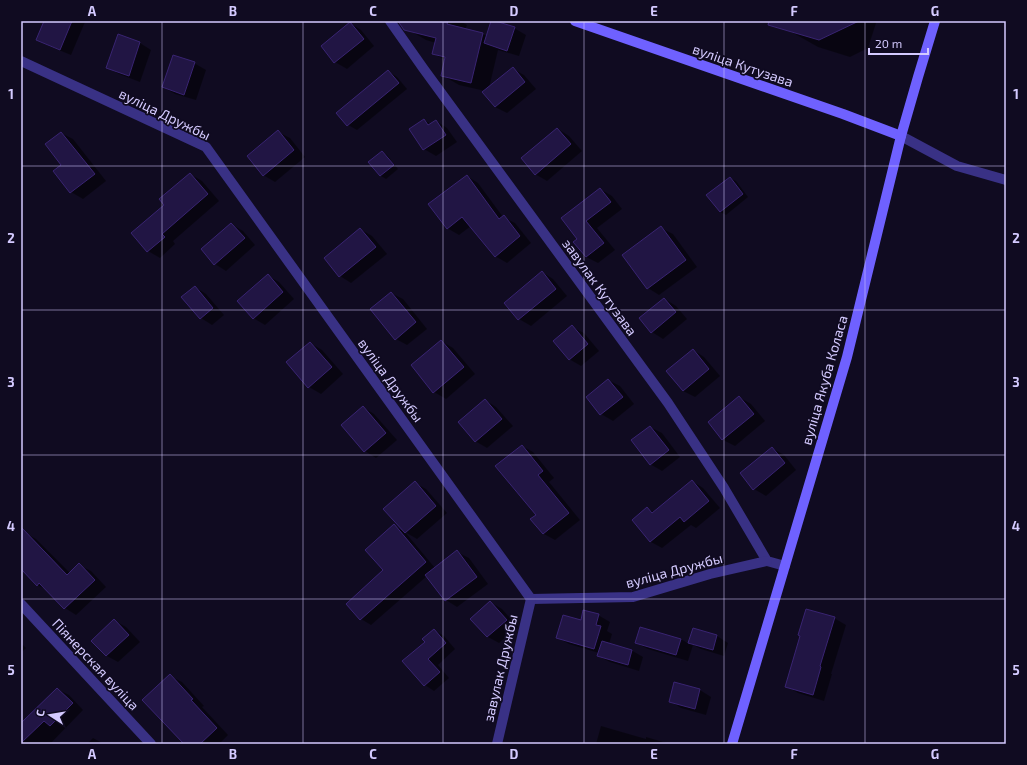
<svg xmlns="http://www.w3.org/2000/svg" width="1027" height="765" viewBox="0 0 1027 765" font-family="'Exo 2',sans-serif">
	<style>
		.shadow { fill: #0007 }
		.building { fill: #211544; stroke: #392472 }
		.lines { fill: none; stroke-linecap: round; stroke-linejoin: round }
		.minor { stroke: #393185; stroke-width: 10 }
		.secondary { stroke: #6f61ff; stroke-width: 10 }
		.grid { fill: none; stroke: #d4caff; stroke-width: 1; stroke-opacity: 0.55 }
		.labels { text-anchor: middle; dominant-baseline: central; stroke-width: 3.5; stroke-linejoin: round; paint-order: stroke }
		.street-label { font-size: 14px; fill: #d4caff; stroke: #100b21 }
		.neatline { fill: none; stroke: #d4caff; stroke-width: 1.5 }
		.grid-label { font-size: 13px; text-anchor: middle; font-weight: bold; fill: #d4caff }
	</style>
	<rect width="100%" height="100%" fill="#100b21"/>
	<g class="shadow">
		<polygon points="45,21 83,21 85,22 71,55 49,46 38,39"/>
		<polygon points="411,21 460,21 467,25 465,30 482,34 487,36 492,21 514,28 526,35 519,56 498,50 489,88 513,69 524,75 536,89 507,113 495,107 485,91 459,85 442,75 445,60 434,54 436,43 426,40 409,30"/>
		<polygon points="786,21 873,21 876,23 868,48 850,57 818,47 788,30"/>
		<polygon points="350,23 361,30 374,46 347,69 335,62"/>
		<polygon points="119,36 140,43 151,50 140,82 119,74 108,68"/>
		<polygon points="194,63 206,70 196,100 175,94 163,87"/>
		<polygon points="388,71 397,77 407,89 357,130 348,125"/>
		<polygon points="424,120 431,124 436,121 447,128 457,142 436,156 424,149"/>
		<polygon points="558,129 569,136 582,151 547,181 535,174"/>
		<polygon points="278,132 290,138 305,157 275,182 263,175"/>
		<polygon points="61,133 73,139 106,181 83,199 71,192 54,171 62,165"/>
		<polygon points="382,152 387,155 398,169 386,179 381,176 370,162"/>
		<polygon points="190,174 202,181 219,201 173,241 175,244 160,258 148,251 132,233 165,205"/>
		<polygon points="467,176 478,183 503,217 515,223 531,243 507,263 495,256 471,226 459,235 447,228"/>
		<polygon points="730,178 736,181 748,197 726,215 720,212"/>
		<polygon points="600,189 612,196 622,209 597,228 615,250 598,263 586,257 575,242 579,239 562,218"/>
		<polygon points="231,224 243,231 255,245 226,271 215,264"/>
		<polygon points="661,228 673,234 697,267 659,295 648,288"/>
		<polygon points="360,229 372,236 387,254 351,283 340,276 325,258"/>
		<polygon points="542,272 553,279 567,296 531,326 519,319 505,303"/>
		<polygon points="268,276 279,282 294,299 265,325 253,318"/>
		<polygon points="195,287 206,294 224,315 212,325 201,318 183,298"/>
		<polygon points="391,293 403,299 427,329 407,345 396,339"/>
		<polygon points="665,299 676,306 687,319 663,339 652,332 641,319"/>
		<polygon points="572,327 584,333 599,351 581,366 569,359"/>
		<polygon points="441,341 453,348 475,374 446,399 434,392"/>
		<polygon points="310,343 322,350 343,374 321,394 309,387"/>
		<polygon points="693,350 704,357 720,376 695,397 683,391"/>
		<polygon points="608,380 620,386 634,404 613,421 601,414 587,398"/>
		<polygon points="739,397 751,404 765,421 735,446 723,440 709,422"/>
		<polygon points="485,400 496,407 513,426 487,448 475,441"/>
		<polygon points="363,407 374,414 397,440 376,458 365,451 342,425"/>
		<polygon points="650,427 662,433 680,457 662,471 650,464"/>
		<polygon points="522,446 533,452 554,478 549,482 580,520 555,540 544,534 532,519 537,515"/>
		<polygon points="772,448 784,455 796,470 766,496 754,489"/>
		<polygon points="692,481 703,488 720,508 696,528 691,525 662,548 651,542 633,521 647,509 654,512"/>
		<polygon points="415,483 426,489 447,513 417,539 405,532 435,568 457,552 469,558 488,584 457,607 446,600 427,576 371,625 361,619 384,570 394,526 405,532"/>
		<polygon points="24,532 36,539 70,573 79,565 91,571 106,587 76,615 65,608 49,591 37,585 21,561 21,535"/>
		<polygon points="490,602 502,609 518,627 499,643 488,637 472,619"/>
		<polygon points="598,615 610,622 607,631 612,634 609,644 631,650 643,657 639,671 610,662 598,656 599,653 569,644 558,638"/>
		<polygon points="834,618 846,625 831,674 832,674 824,701 798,693 786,686"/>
		<polygon points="115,621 126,627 140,642 118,662 107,656 93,641"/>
		<polygon points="693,629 717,636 728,643 724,656 701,649 693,645 688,661 648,649 636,643 681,639 689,644"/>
		<polygon points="434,630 444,636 455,649 438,665 449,678 434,691 425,685 426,642"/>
		<polygon points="21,643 26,648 21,653"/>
		<polygon points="170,676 182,682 204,706 202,707 228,735 219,744 185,744"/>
		<polygon points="675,683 700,690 711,697 706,715 681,708 670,701"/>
		<polygon points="57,689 69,695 83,710 50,744 21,744 21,719 25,721"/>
		<polygon points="601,726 646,739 646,737 670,744 596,744"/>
		<polygon points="93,738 104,744 87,744"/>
	</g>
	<g class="building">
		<polygon points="44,21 72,21 60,50 36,40"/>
		<polygon points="398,21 448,21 447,24 483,33 471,83 441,76 445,57 432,54 436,38 404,30"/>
		<polygon points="491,21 495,21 515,27 507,51 484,43"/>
		<polygon points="769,21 859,21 819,40 768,25"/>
		<polygon points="350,22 364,39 334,63 321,46"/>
		<polygon points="118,34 140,42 129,76 106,68"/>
		<polygon points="173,55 195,62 184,95 162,87"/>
		<polygon points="513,67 525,82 495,107 482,92"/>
		<polygon points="388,70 399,83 347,126 336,113"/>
		<polygon points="424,119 428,125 436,120 446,135 423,150 409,129"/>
		<polygon points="557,128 571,144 535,175 521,158"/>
		<polygon points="278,130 294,150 263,176 247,156"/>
		<polygon points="61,132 95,174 70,193 53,171 61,165 45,144"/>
		<polygon points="382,151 394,165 380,176 368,162"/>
		<polygon points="190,173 208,194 162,234 165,237 147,252 131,233 164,205 159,199"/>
		<polygon points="467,175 499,219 504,215 520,236 495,257 462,217 447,229 428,204"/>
		<polygon points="730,177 743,194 720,212 706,195"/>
		<polygon points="600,188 611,202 586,221 604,243 586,257 573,242 577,239 561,218"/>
		<polygon points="231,223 245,238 214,265 201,249"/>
		<polygon points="661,226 686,260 647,289 622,255"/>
		<polygon points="360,228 376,247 339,277 324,258"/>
		<polygon points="542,271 556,289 518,320 504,303"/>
		<polygon points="268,274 283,292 253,319 237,301"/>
		<polygon points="195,286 213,308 200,319 181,297"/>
		<polygon points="391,292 416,322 395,340 370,309"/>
		<polygon points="664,298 676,312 651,333 639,318"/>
		<polygon points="572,325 588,344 569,360 553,341"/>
		<polygon points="441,340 464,367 433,393 411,365"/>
		<polygon points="310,342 332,367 308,388 286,362"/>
		<polygon points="693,349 709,369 683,391 666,371"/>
		<polygon points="608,379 623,397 600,415 586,397"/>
		<polygon points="739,396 754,414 722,440 708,422"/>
		<polygon points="485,399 502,419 475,442 458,422"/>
		<polygon points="363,406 386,433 364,452 341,425"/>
		<polygon points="650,426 669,450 650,465 631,440"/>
		<polygon points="522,445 543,471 538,475 569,513 543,534 530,519 536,515 495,466"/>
		<polygon points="772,447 785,463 753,490 740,473"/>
		<polygon points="692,480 709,501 684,522 680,517 650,542 632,520 647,507 652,513"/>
		<polygon points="415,481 436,506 405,533 383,509"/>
		<polygon points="394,524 426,562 360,620 346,604 383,570 365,550"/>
		<polygon points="21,527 67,575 79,563 95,580 64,609 39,583 37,586 21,569"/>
		<polygon points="457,550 477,577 445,601 425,575"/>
		<polygon points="490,601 507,620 487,637 470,619"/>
		<polygon points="806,609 835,617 820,666 821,667 813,695 785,687 800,636 798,635"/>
		<polygon points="583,610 599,614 596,625 601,626 594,649 556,638 563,615 581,620"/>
		<polygon points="114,619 129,635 106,656 91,641"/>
		<polygon points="640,627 681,639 676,655 635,643"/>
		<polygon points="693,628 717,635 713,650 688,643"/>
		<polygon points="434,629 446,643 428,659 440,672 424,686 402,661 425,642 422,639"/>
		<polygon points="602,641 632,650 628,665 597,656"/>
		<polygon points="170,674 193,699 191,700 217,728 200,744 184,744 142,700"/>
		<polygon points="674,682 700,689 695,709 669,702"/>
		<polygon points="57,688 73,703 50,726 44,721 21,743 21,723"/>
	</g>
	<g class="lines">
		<g class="minor">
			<polyline points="390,21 423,68 668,403 724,488 767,561 785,566"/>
			<polyline points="21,61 206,147 531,599 633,597 710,574 767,561"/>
			<polyline points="901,136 957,166 1006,180"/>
			<polyline points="21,604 151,744"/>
			<polyline points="497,744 531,599"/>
		</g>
		<g class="secondary">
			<polyline points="575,21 843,114 901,136"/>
			<polyline points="732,744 847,357 901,136 918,77 935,21"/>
		</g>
	</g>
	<path class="grid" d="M162,21v723M303,21v723M443,21v723M584,21v723M724,21v723M865,21v723M21,166h985M21,310h985M21,455h985M21,599h985"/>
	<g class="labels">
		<g class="street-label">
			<text transform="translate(743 65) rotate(19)">вуліца Кутузава</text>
			<text transform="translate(165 114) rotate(26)">вуліца Дружбы</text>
			<text transform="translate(600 287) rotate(54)">завулак Кутузава</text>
			<text transform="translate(391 380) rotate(54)">вуліца Дружбы</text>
			<text transform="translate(824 380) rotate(-74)">вуліца Якуба Коласа</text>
			<text transform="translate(674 570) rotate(-15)">вуліца Дружбы</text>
			<text transform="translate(96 664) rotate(47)">Піянерская вуліца</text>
			<text transform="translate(500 668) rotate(-77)">завулак Дружбы</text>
		</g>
	</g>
	<rect width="1027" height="765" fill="none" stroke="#100b21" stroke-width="44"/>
	<g transform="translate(50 715) rotate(282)" stroke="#100b21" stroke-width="3" paint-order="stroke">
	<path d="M0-3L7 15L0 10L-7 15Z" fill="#d4caff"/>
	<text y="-6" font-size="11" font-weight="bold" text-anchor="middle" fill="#d4caff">С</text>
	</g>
	<path d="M869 48v6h59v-6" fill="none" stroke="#d4caff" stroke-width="2"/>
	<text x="875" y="48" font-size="12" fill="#d4caff" stroke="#100b21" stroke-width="3" paint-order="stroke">20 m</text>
	<rect x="22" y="22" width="983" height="721" class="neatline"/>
	<g class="grid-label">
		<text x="92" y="16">A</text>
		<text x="233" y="16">B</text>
		<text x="373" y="16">C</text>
		<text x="514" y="16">D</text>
		<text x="654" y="16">E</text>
		<text x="794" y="16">F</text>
		<text x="935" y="16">G</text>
		<text x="11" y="99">1</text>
		<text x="1016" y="99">1</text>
		<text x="11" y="243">2</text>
		<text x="1016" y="243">2</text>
		<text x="11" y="387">3</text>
		<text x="1016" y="387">3</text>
		<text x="11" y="531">4</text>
		<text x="1016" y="531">4</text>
		<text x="11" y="675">5</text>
		<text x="1016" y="675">5</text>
		<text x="92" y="759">A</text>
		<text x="233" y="759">B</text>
		<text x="373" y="759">C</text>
		<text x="514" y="759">D</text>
		<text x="654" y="759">E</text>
		<text x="794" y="759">F</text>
		<text x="935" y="759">G</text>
	</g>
</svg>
